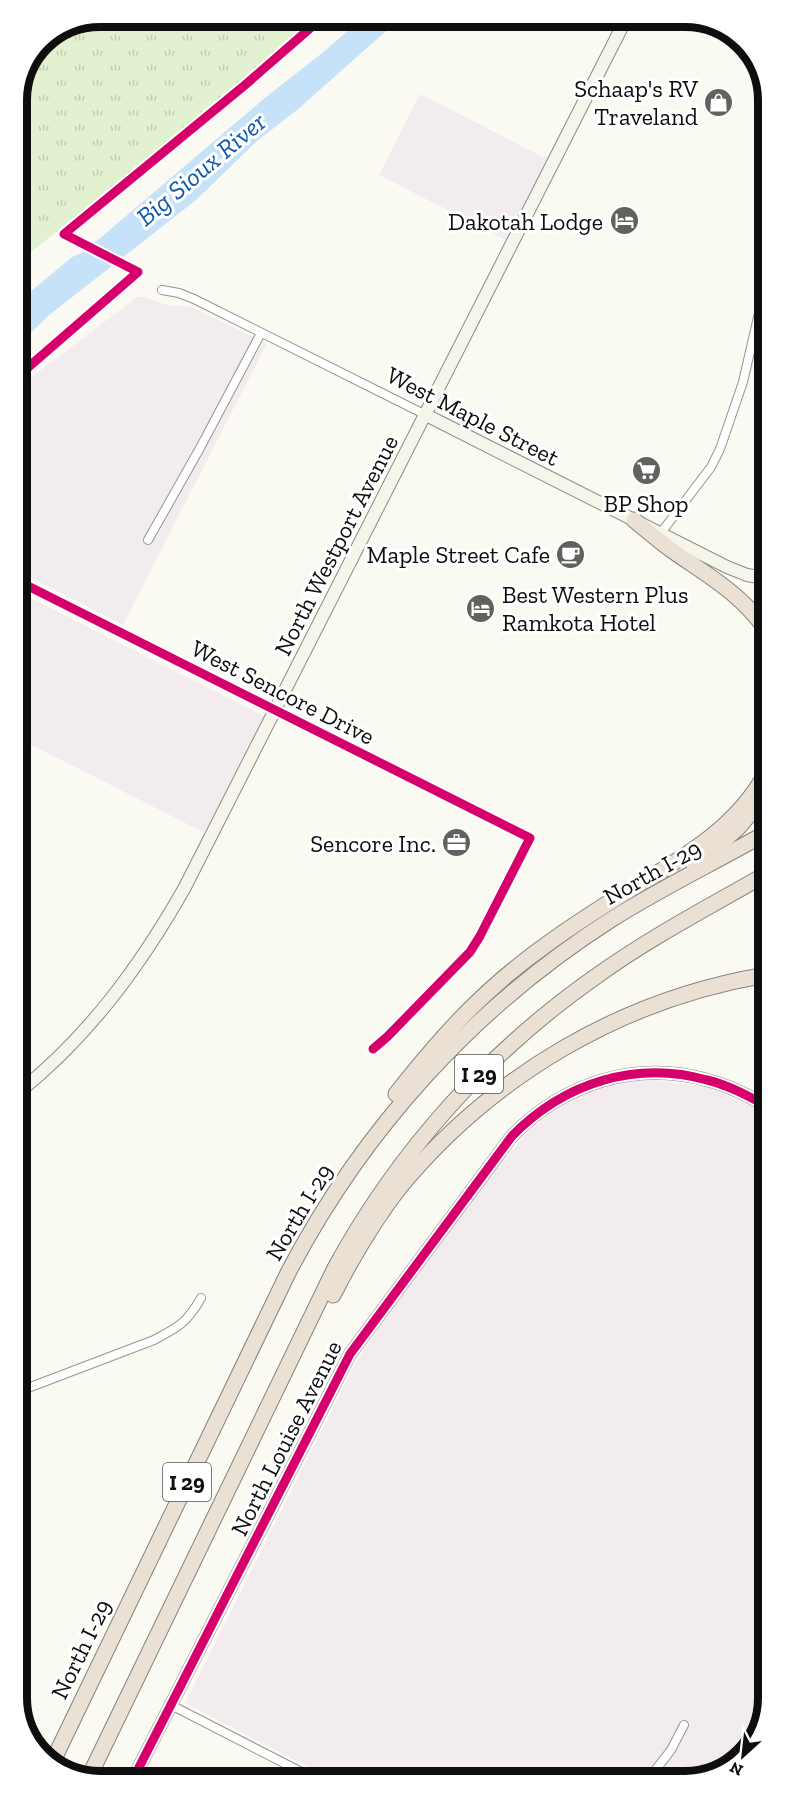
<svg xmlns="http://www.w3.org/2000/svg" width="785" height="1798" viewBox="0 0 785 1798" font-family="'Zilla Slab',serif">
	<style>
		.industrial { fill: #f3ecef }
		.grass { fill: url(#grass-tufts) }
		.water { fill: #c6e2f8 }
		.lines { fill: none; stroke-linecap: round; stroke-linejoin: round }
		.street-casing { stroke: #959491; stroke-width: 10 }
		.secondary-casing { stroke: #8b8b87; stroke-width: 14 }
		.highway-casing { stroke: #82827e; stroke-width: 17 }
		.street { stroke: #fefefd; stroke-width: 8 }
		.secondary { stroke: #f5f5ea; stroke-width: 12 }
		.highway { stroke: #ebe0d4; stroke-width: 15 }
		.cycleway-casing { stroke: #fff; stroke-width: 13 }
		.cycleway { stroke: #d6006c; stroke-width: 9 }
		.labels { text-anchor: middle; dominant-baseline: central; stroke-width: 6; stroke-linejoin: round; paint-order: stroke }
		.shield { fill: #fff; stroke: #565656; stroke-width: 1.5 }
		.shield-label { font-size: 22px; font-weight: bold; fill: #0e0e0e }
		.poi-label { font-size: 24px; fill: #0e0e0e; stroke: #fff; text-anchor: end }
		.street-label { font-size: 24px; fill: #0e0e0e; stroke: #fff }
		.water-label { font-size: 26px; font-style: italic; fill: #0e58a9; stroke: #fff }
		.rim { fill: none; stroke: #0e0e0e; stroke-width: 8 }
	</style>
	<defs>
		<pattern id="grass-tufts" width="24" height="20" patternUnits="userSpaceOnUse" patternTransform="scale(1.5)"><rect width="24" height="20" fill="#e2f2d0"/><path d="M3 7l-1-3M5 7V3M7 7l1-3M15 17l-1-3M17 17v-4M19 17l1-3" fill="none" stroke="#c1ceb1"/></pattern>
	</defs>
	<rect width="100%" height="100%" fill="#fbfaf2"/>
	<g class="industrial">
		<polygon points="420,94 547,159 506,240 379,175"/>
		<polygon points="137,297 144,297 170,306 189,306 267,343 123,625 18,571 17,388"/>
		<polygon points="19,592 264,716 205,833 18,738"/>
		<polygon points="647,1079 708,1087 767,1113 768,1698 751,1749 712,1777 649,1777 645,1775 644,1777 333,1780 185,1703 355,1364 390,1311 491,1176 528,1132 563,1102 595,1089"/>
	</g>
	<polygon class="grass" points="100,17 319,17 77,216 17,263 17,95 41,41"/>
	<polygon class="water" points="363,17 402,17 297,110 257,141 196,200 48,316 17,346 17,303 72,257 81,253 99,239 266,97 326,50"/>
	<g class="lines">
		<defs>
			<g id="street">
				<polyline points="162,290 179,293 194,299 426,415"/>
				<polyline points="657,538 711,467 720,449 743,382 765,287"/>
				<polyline points="148,540 200,448 261,333"/>
				<polyline points="18,581 530,838 480,936 470,952 387,1037 373,1049"/>
				<path d="M20,1391l134,-51c24,-13 33,-17 47,-42"/>
				<polyline points="171,1705 317,1780"/>
				<polyline points="650,1777 671,1750 684,1725"/>
			</g>
			<g id="secondary">
				<polyline points="426,415 727,567 747,575 765,578"/>
				<path d="M19,1092c70,-56 122,-127 166,-205l442,-870"/>
				<path d="M132,1781l218,-427 162,-218c52,-53 123,-76 195,-56 21,5 41,16 60,26"/>
			</g>
			<g id="highway">
				<path d="M634,520c12,10 24,20 36,29 35,25 71,44 96,81"/>
				<polyline points="694,866 738,828 766,795"/>
				<path d="M396,1094c48,-61 90,-107 154,-152 25,-18 50,-34 76,-50 53,-32 109,-62 140,-119"/>
				<path d="M333,1295c19,-37 41,-75 67,-108 93,-112 222,-188 366,-212"/>
				<path d="M51,1765l237,-492c75,-144 186,-266 324,-354 49,-31 103,-57 154,-86"/>
				<path d="M88,1779l247,-511c64,-117 154,-217 263,-293 53,-38 111,-68 168,-101"/>
			</g>
		</defs>
		<use href="#street" class="street-casing"/>
		<use href="#secondary" class="secondary-casing"/>
		<use href="#highway" class="highway-casing"/>
		<use href="#street" class="street"/>
		<use href="#secondary" class="secondary"/>
		<use href="#highway" class="highway"/>
		<defs>
			<g id="cycleway">
				<polyline points="17,377 138,272 64,234 245,85 323,17"/>
				<polyline points="18,581 530,838 480,936 470,952 387,1037 373,1049"/>
				<path d="M132,1781l218,-427 162,-218c52,-53 123,-76 195,-56 21,5 41,16 60,26"/>
			</g>
		</defs>
		<use href="#cycleway" class="cycleway-casing"/>
		<use href="#cycleway" class="cycleway"/>
	</g>
	<defs>
		<symbol id="shop-disc" viewBox="-11 -11 22 22"><circle r="9.5" fill="#61615e" stroke="#fff"/><path d="M-5-2.5h2.3a2.7 3.5 0 0 1 5.4 0H5L5.5 6h-11ZM-1.5-2.5h3a1.5 2.3 0 0 0-3 0Z" fill="#fff"/></symbol>
		<symbol id="hotel-disc" viewBox="-11 -11 22 22"><circle r="9.5" fill="#61615e" stroke="#fff"/><path d="M-6-4.5h1.5V1H6V5H4.5V3h-9V5H-6ZM-4 0a1.8 1.8 0 1 1 3.6 0ZM.5 0V-2.5h3Q6-2.5 6 0Z" fill="#fff"/></symbol>
		<symbol id="supermarket-disc" viewBox="-11 -11 22 22"><circle r="9.5" fill="#61615e" stroke="#fff"/><path d="M-6-5.5h2.5l.6 2H6L4.5 2H-2.5L-4.4-4H-6ZM-1.5 3.2a1.3 1.3 0 1 0 .1 0ZM3 3.2a1.3 1.3 0 1 0 .1 0Z" fill="#fff"/></symbol>
		<symbol id="cafe-disc" viewBox="-11 -11 22 22"><circle r="9.5" fill="#61615e" stroke="#fff"/><path d="M-5.5-4.5H6V0H3Q3 3.5 0 3.5H-2.5Q-5.5 3.5-5.5 0ZM3-3.2v2h1.7v-2ZM-6 4.5H4V6H-6Z" fill="#fff"/></symbol>
		<symbol id="office-disc" viewBox="-11 -11 22 22"><circle r="9.5" fill="#61615e" stroke="#fff"/><path d="M-6-3h4V-5.5h4V-3h4V5H-6ZM-1-4.5V-3h2v-1.5ZM-6 0V1H6V0Z" fill="#fff"/></symbol>
	</defs>
	<g fill-rule="evenodd">
		<use href="#shop-disc" x="702" y="86" width="33" height="33"/>
		<use href="#hotel-disc" x="608" y="204" width="33" height="33"/>
		<use href="#supermarket-disc" x="630" y="454" width="33" height="33"/>
		<use href="#cafe-disc" x="554" y="538" width="33" height="33"/>
		<use href="#hotel-disc" x="464" y="592" width="33" height="33"/>
		<use href="#office-disc" x="440" y="826" width="33" height="33"/>
	</g>
	<g class="labels">
		<g class="shield">
			<rect x="455" y="1055" width="48" height="38" rx="4.5"/>
			<rect x="163" y="1463" width="48" height="38" rx="4.5"/>
		</g>
		<g class="shield-label">
			<text x="479" y="1074">I 29</text>
			<text x="187" y="1482">I 29</text>
		</g>
		<g class="poi-label">
			<text x="698" y="88">Schaap's RV<tspan x="698" dy="28">Traveland</tspan></text>
			<text x="603" y="221">Dakotah Lodge</text>
			<text x="646" y="503" text-anchor="middle">BP Shop</text>
			<text x="550" y="554">Maple Street Cafe</text>
			<text x="502" y="594" text-anchor="start">Best Western Plus<tspan x="502" dy="28">Ramkota Hotel</tspan></text>
			<text x="436" y="843">Sencore Inc.</text>
		</g>
		<g class="street-label">
			<text transform="translate(473 416) rotate(27)">West Maple Street</text>
			<text transform="translate(336 545) rotate(-63)">North Westport Avenue</text>
			<text transform="translate(283 692) rotate(27)">West Sencore Drive</text>
			<text transform="translate(652 872) rotate(-29)">North I-29</text>
			<text transform="translate(299 1212) rotate(-59)">North I-29</text>
			<text transform="translate(286 1438) rotate(-63)">North Louise Avenue</text>
			<text transform="translate(81 1649) rotate(-64)">North I-29</text>
		</g>
		<g class="water-label">
			<text transform="translate(201 169) rotate(-40)">Big Sioux River</text>
		</g>
	</g>
	<path d="M0 0H785V1798H0ZM100 27H685A73 73 0 0 1 758 100V1698A73 73 0 0 1 685 1771H100A73 73 0 0 1 27 1698V100A73 73 0 0 1 100 27Z" fill="#fff" fill-rule="evenodd"/>
	<path class="rim" d="M100 27H685A73 73 0 0 1 758 100V1698A73 73 0 0 1 685 1771H100A73 73 0 0 1 27 1698V100A73 73 0 0 1 100 27Z"/>
	<g transform="translate(743 1756) rotate(207)" stroke="#ffffff" stroke-width="4.5" paint-order="stroke">
	<path d="M0-4.5L10 22L0 15L-10 22Z" fill="#0e0e0e"/>
	<text y="-9" font-size="16" font-weight="bold" text-anchor="middle" fill="#0e0e0e">N</text>
	</g>
</svg>
